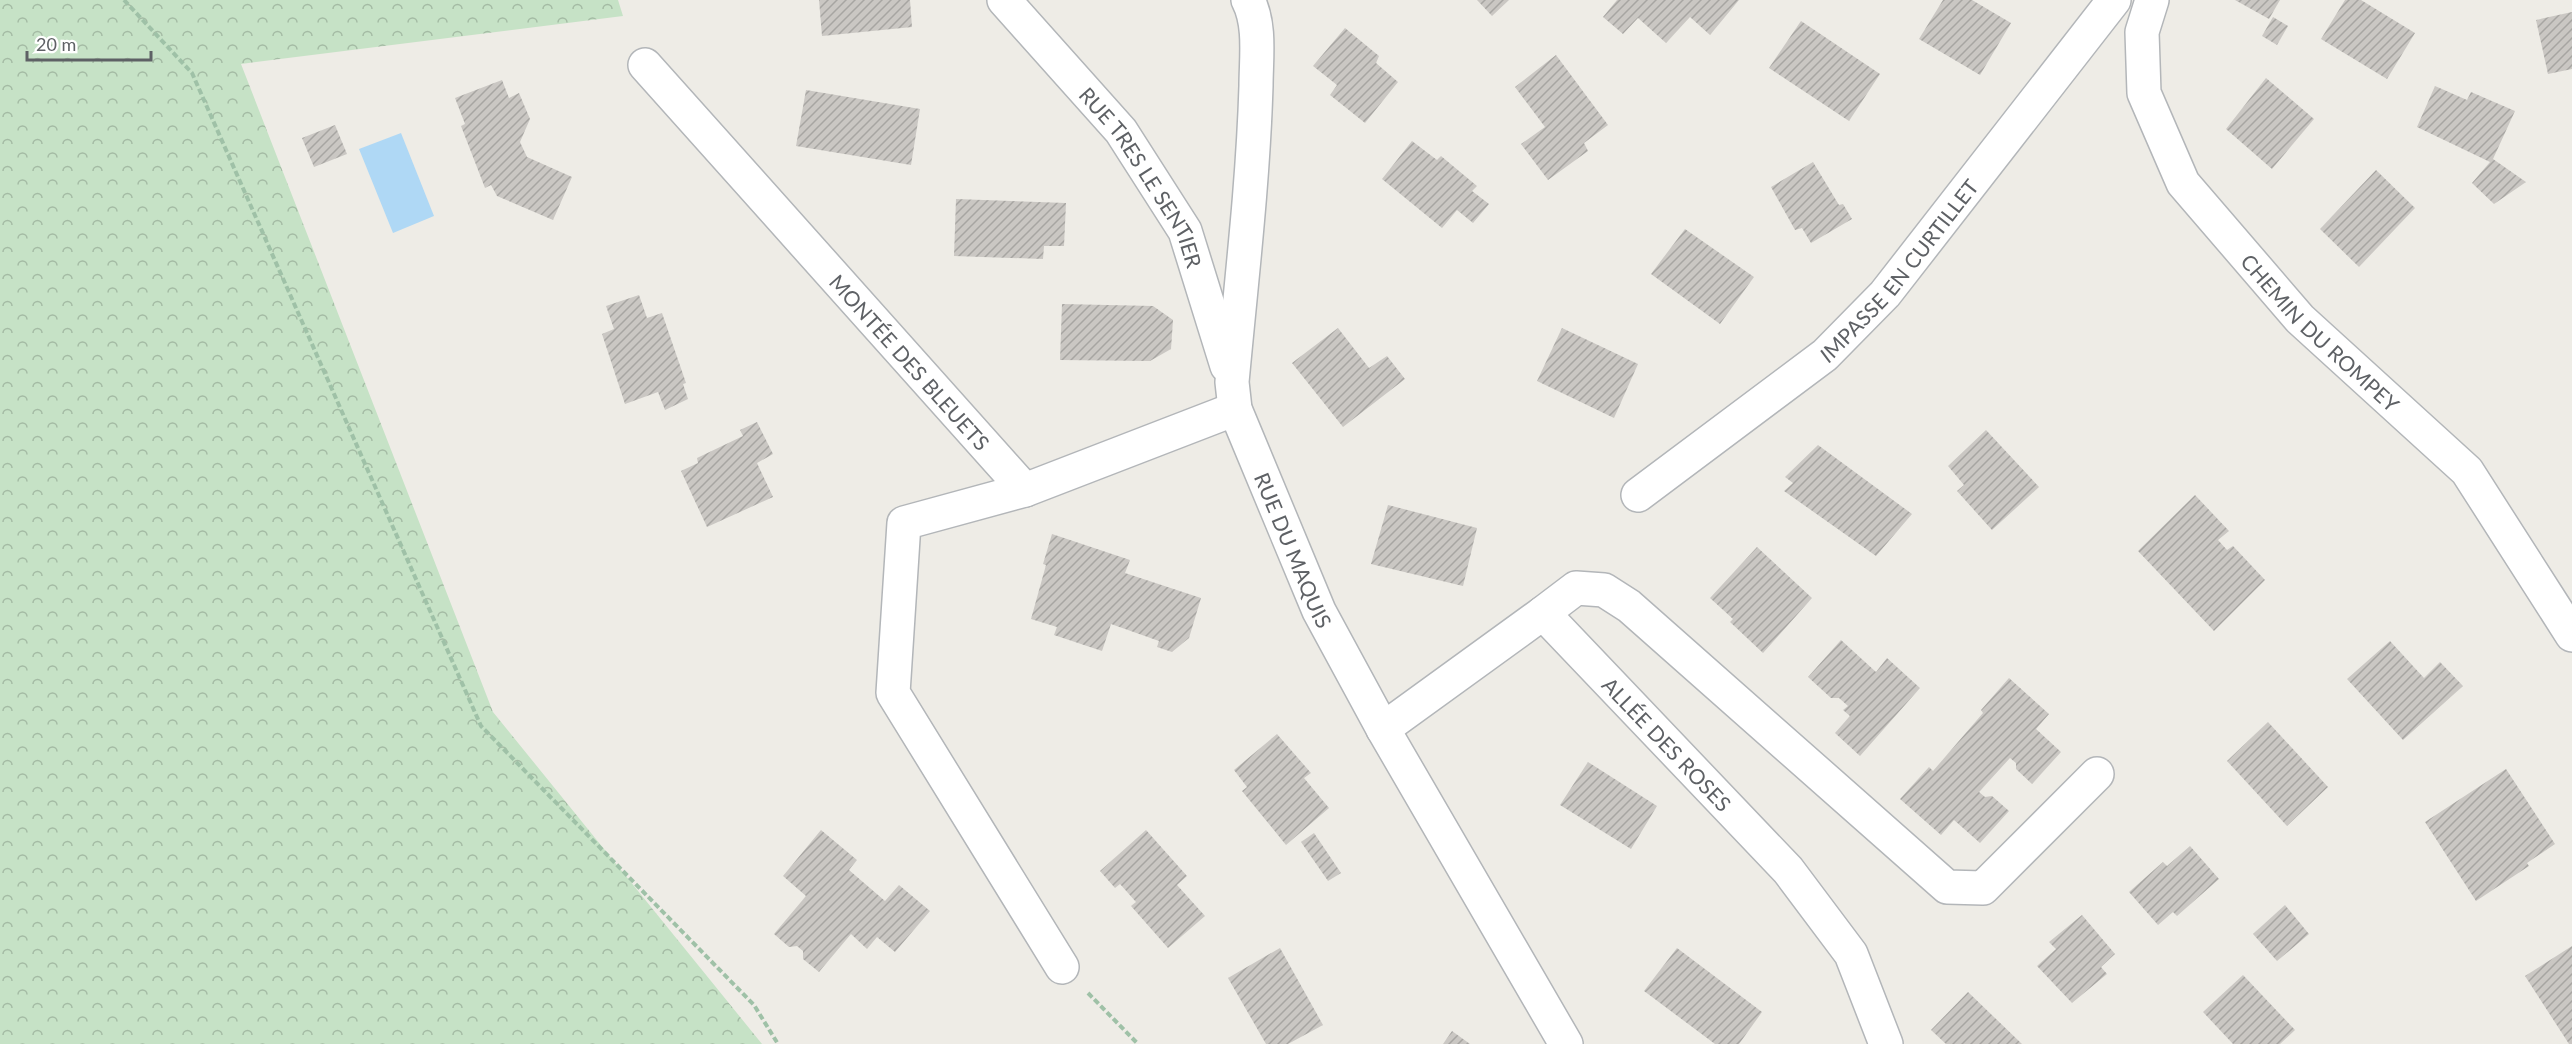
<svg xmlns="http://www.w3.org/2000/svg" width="2572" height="1044" viewBox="0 0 2572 1044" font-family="Lato,sans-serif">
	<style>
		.forest { fill: url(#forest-crowns) }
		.water { fill: #afd8f5 }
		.building { fill: url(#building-hatch) }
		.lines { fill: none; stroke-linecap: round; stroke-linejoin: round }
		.minor-casing { stroke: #b3b6b9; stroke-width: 36 }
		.path { stroke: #9fc1a7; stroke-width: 4; stroke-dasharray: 6 3; stroke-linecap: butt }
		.minor { stroke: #fff; stroke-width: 33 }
		.labels { text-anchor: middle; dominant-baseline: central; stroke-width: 6; stroke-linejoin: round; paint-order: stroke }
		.street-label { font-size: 21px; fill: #5e6165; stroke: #fff }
	</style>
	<defs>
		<pattern id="forest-crowns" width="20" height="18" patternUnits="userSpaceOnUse" patternTransform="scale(1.5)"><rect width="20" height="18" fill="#c6e2c6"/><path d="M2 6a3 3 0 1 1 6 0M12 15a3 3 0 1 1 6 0" fill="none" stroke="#a4bba4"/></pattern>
		<pattern id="building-hatch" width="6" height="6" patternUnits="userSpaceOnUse" patternTransform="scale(1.5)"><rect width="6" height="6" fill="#cac7c3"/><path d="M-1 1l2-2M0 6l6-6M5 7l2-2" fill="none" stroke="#a7a5a2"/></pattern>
	</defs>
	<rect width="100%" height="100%" fill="#eeece6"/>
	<polygon class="forest" points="0,0 618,0 623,16 241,64 493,712 762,1044 0,1044"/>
	<polygon class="water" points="401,133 434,216 393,233 359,149"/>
	<g class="building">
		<polygon points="819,0 910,0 912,27 822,36"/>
		<polygon points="1477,0 1509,0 1492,16"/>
		<polygon points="1617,0 1739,0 1710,35 1690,17 1666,43 1638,18 1623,34 1603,17"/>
		<polygon points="1943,0 1972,0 2011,23 1980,75 1919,39"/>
		<polygon points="2235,0 2280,0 2269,19"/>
		<polygon points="2345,0 2361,0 2415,33 2387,79 2321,39"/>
		<polygon points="2572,12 2572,69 2548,74 2536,20"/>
		<polygon points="2273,17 2288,26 2277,45 2262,36"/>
		<polygon points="1801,21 1880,74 1849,121 1769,68"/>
		<polygon points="1345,28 1379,56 1376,63 1398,82 1365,123 1330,95 1337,85 1313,66"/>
		<polygon points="1556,55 1608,125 1584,143 1588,151 1548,180 1521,144 1545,127 1515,87"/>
		<polygon points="2266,78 2314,119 2272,169 2226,129"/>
		<polygon points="502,80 509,98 519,93 530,119 520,142 527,157 572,177 553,220 497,196 491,185 485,188 461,126 465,124 455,98"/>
		<polygon points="2435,86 2467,100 2471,92 2515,111 2493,159 2526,182 2494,204 2472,183 2490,162 2417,127"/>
		<polygon points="806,90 920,109 911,165 796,146"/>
		<polygon points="335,125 347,154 314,167 302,138"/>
		<polygon points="1412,141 1437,160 1441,156 1477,186 1472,191 1489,204 1473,223 1457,210 1442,228 1382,179"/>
		<polygon points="1813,162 1839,205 1843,204 1852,219 1811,243 1802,228 1795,230 1771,187"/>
		<polygon points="2376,170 2415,208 2359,267 2320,229"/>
		<polygon points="956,199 1066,203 1064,246 1044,246 1043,259 954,256"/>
		<polygon points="1685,229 1754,277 1720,324 1651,274"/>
		<polygon points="639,295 647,318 662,313 686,383 683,384 688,399 665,410 658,392 625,404 602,334 614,329 606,306"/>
		<polygon points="1062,304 1153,306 1173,320 1171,349 1150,361 1060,360"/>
		<polygon points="1338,328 1369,368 1387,356 1405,379 1343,427 1292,363"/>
		<polygon points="1562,328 1638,364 1614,418 1537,381"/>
		<polygon points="757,422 773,454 757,463 773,497 707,527 681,471 698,463 697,458 743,436 740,430"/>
		<polygon points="1986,430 2039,487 1992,530 1957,491 1964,485 1948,466"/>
		<polygon points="1818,445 1912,514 1876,556 1784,491 1793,483 1785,477"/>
		<polygon points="2195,495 2229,531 2218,540 2227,550 2233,546 2265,580 2214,631 2138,551"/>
		<polygon points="1388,505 1477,528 1463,586 1371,564"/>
		<polygon points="1052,534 1130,560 1125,573 1201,598 1189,638 1172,652 1157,647 1159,641 1111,624 1102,651 1054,635 1057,627 1031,619 1046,565 1043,564"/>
		<polygon points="1757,547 1812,598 1763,653 1730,622 1733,619 1710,598"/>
		<polygon points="1841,640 1876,672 1887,658 1920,688 1860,756 1835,733 1850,716 1843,710 1848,706 1839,698 1831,698 1808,677"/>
		<polygon points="2390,641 2424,678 2440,662 2463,686 2403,740 2347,679"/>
		<polygon points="2009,678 2049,714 2036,729 2061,752 2032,784 2016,769 2016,763 2010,758 1979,792 1985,797 1992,796 2009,811 1980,843 1954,820 1941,835 1900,799 1929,767 1933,771 1983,713 1981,710"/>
		<polygon points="2268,722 2328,787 2287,826 2227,761"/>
		<polygon points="1277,734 1311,773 1304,778 1329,808 1286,845 1242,791 1247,787 1234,770"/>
		<polygon points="1588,762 1657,806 1631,849 1560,805"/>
		<polygon points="2506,769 2555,844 2527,863 2529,866 2476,901 2425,822"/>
		<polygon points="821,830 857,860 849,870 885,901 899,885 930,911 895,952 877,937 867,949 851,934 819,972 803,959 803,951 797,946 789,947 774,934 806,896 783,876"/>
		<polygon points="1146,830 1187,876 1177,885 1205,916 1168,948 1131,906 1136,902 1120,884 1115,888 1100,871"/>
		<polygon points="1314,833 1341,873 1328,881 1301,842"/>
		<polygon points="2190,846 2219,879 2177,916 2173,912 2158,925 2129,892 2163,862 2167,866"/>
		<polygon points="2285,905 2309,934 2277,961 2253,934"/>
		<polygon points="2082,915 2115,954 2101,967 2107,974 2072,1003 2037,966 2056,949 2049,942"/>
		<polygon points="2572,946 2572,1044 2569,1044 2525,976"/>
		<polygon points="1280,948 1323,1025 1288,1044 1266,1044 1228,978"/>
		<polygon points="1677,948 1762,1012 1739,1044 1715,1044 1644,991"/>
		<polygon points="2243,975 2295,1030 2280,1044 2233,1044 2203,1012"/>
		<polygon points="1968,992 2022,1044 1946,1044 1931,1030"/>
		<polygon points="1452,1031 1470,1044 1443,1044"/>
	</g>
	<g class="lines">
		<defs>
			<g id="minor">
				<path id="s1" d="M1004,0l117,131 64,100 42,135"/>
				<path id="s2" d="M1248,0c13,25 8,59 8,86 -3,99 -15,198 -24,296l3,27 84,202 64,118 183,315"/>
				<path id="s3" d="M2152,0l-10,32 2,61 39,90 117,136 167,152 105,164"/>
				<path id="s4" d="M645,65l380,425 210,-81"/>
				<polyline points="1025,490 904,523 893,693 1062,967"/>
				<path id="s5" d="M1638,495l187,-140 60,-61 229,-294"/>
				<polyline points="1543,613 1576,588 1604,590 1629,606 1947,887 1983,888 2097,774"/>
				<path id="s6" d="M1383,729l160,-116 245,257 63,84 35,90"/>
			</g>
		</defs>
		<use href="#minor" class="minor-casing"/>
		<g class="path">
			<polyline points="124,0 192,73 481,726 754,1005 778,1044"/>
			<polyline points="1088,993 1138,1044"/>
		</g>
		<use href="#minor" class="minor"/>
	</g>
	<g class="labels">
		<g class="street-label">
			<text stroke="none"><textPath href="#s1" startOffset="226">RUE TRES LE SENTIER</textPath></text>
			<text stroke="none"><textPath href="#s5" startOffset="346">IMPASSE EN CURTILLET</textPath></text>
			<text stroke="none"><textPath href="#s3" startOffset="396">CHEMIN DU ROMPEY</textPath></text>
			<text stroke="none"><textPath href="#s4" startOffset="398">MONTÉE DES BLEUETS</textPath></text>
			<text stroke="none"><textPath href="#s2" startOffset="564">RUE DU MAQUIS</textPath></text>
			<text stroke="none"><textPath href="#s6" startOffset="378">ALLÉE DES ROSES</textPath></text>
		</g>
	</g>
	<path d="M27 51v9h124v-9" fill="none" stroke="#5e6165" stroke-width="3"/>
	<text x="36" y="51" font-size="18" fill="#5e6165" stroke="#ffffff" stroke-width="4.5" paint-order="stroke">20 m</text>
</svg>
